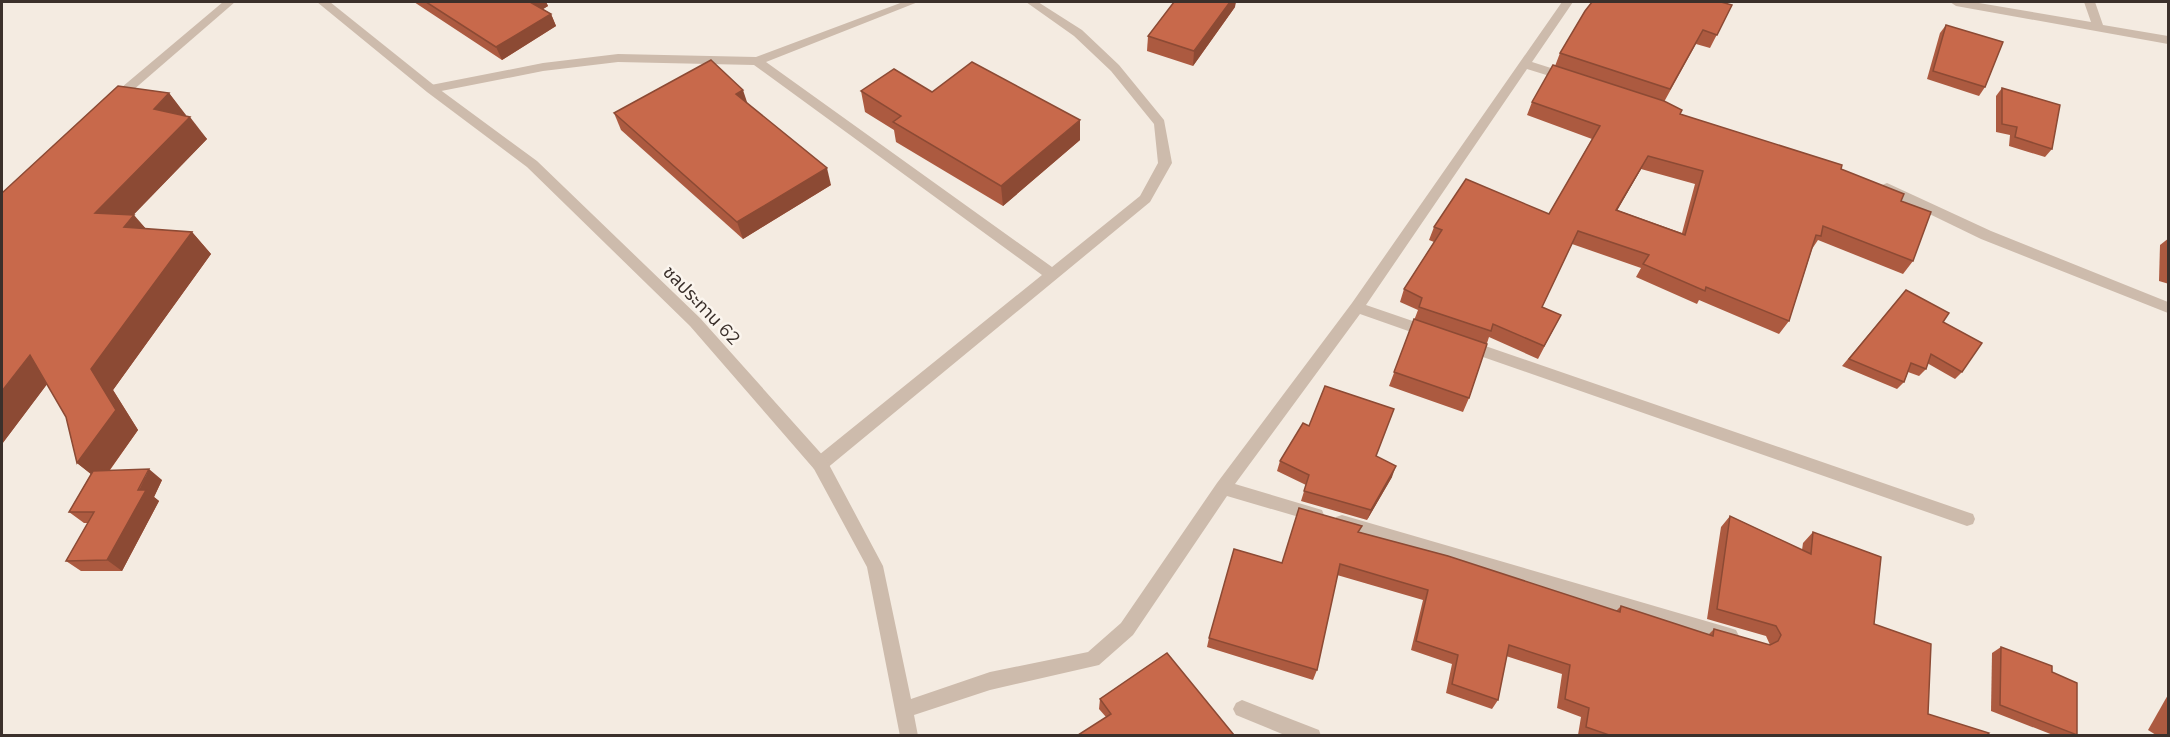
<svg xmlns="http://www.w3.org/2000/svg" width="2170" height="737" viewBox="0 0 2170 737" font-family="Mulish,'Noto Sans Thai',sans-serif">
	<style>
		.lines { fill: none; stroke-linecap: round; stroke-linejoin: round }
		.service { fill: #cdbbac; fill-rule: evenodd }
		.minor { fill: #cdbbac; fill-rule: evenodd }
		.tertiary { fill: #cdbbac; fill-rule: evenodd }
		.wall { fill: #ac5a40; fill-rule: evenodd }
		.shaded-wall { fill: #8c4a34 }
		.building { fill: #c8694b; stroke: #8c4a34; stroke-width: 1.5; fill-rule: evenodd }
		.labels { text-anchor: middle; dominant-baseline: central; stroke-width: 5; stroke-linejoin: round; paint-order: stroke }
		.street-label { font-size: 18px; fill: #3b302b; stroke: #fbf5ee }
	</style>
	<rect width="100%" height="100%" fill="#f4ebe1"/>
	<g class="lines">
		<polygon class="service" points="903,2 918,2 766,62 1052,267 1140,196 1158,163 1154,124 1111,71 1074,36 1026,2 1038,2 1082,30 1119,65 1164,120 1172,163 1150,202 826,469 820,471 814,469 812,464 814,459 1042,275 754,65 618,62 543,71 431,93 425,89 431,85 543,63 618,54 756,57"/>
		<g class="minor">
			<polygon points="317,2 330,2 435,86 537,161 700,318 826,459 883,566 911,699 990,672 1088,652 1121,623 1217,483 1352,303 1562,2 1573,2 1532,62 1573,75 1575,78 1569,82 1527,69 1366,305 1436,329 1438,333 1436,337 1431,339 1360,314 1235,484 1322,510 1324,515 1322,520 1316,522 1227,496 1133,635 1099,665 990,690 914,715 918,736 900,736 867,567 814,469 690,326 527,167 427,92"/>
			<polygon points="1950,2 1973,2 2091,22 2084,2 2095,2 2103,25 2168,36 2168,44 1956,6"/>
			<polygon points="1887,183 1991,231 2168,302 2168,313 1981,239 1882,191 1880,188 1882,185"/>
			<polygon points="1465,339 1967,512 1973,514 1975,519 1973,524 1967,526 1460,349 1458,345 1460,341"/>
			<polygon points="1342,515 1730,628 1736,630 1739,636 1736,642 1730,644 1342,529 1336,527 1334,522 1336,517"/>
			<polygon points="1242,700 1319,730 1321,736 1287,736 1236,715 1233,709 1236,703"/>
		</g>
		<polygon class="tertiary" points="223,2 235,2 117,104 109,104 109,98"/>
	</g>
	<g class="wall">
		<polygon points="414,2 546,2 548,6 543,9 551,14 556,26 502,60"/>
		<path d="M1732,5l-22,43 -14,-4 -32,58 16,12 161,55 60,32 12,60 -10,13 -85,-34 -6,9 -23,72 -10,13 -80,-34 -2,4 -61,-27 5,-9 -69,-24 -30,63 19,8 -23,44 -49,-22 -20,61 -6,14 -74,-26 29,-76 -18,-8 4,-13 30,-47 -5,-2 5,-13 115,-13 43,-75 -65,-24 5,-13 23,-36 5,-13zM1641,169l54,15 -13,49 -65,-23z"/>
		<polygon points="1235,7 1193,66 1147,51 1148,36"/>
		<polygon points="1946,25 1985,87 1979,96 1927,79 1940,33"/>
		<polygon points="2002,88 2052,149 2045,157 2009,146 2010,135 1996,132 1996,96"/>
		<polygon points="861,91 932,92 1080,140 1003,206 896,142 894,130 865,112"/>
		<polygon points="169,93 186,116 207,139 133,215 146,229 192,232 211,254 113,390 138,430 110,470 162,480 154,497 159,501 122,571 81,571 66,561 88,523 84,523 69,512 91,474 77,463 66,417 47,384 2,444"/>
		<polygon points="747,103 831,185 743,239 621,130 614,113"/>
		<polygon points="2169,238 2169,284 2159,281 2160,245"/>
		<polygon points="1906,290 1943,322 1962,372 1955,379 1927,363 1926,369 1919,376 1908,372 1904,382 1897,389 1842,366"/>
		<polygon points="1377,457 1392,477 1367,520 1301,501 1306,485 1277,471 1280,461"/>
		<polygon points="1730,516 1802,550 1803,543 1813,532 1874,624 1928,714 1987,735 1578,735 1581,717 1557,708 1562,674 1506,656 1498,700 1492,709 1446,693 1452,664 1411,650 1423,600 1337,575 1317,670 1313,680 1207,647 1209,638 1282,563 1359,532 1616,611 1621,606 1708,635 1714,629 1770,645 1766,636 1707,619 1721,527"/>
		<polygon points="2001,647 2077,735 2053,735 1991,711 1992,653"/>
		<polygon points="2169,693 2169,735 2156,735 2148,730"/>
		<polygon points="1100,699 1234,735 1106,717 1099,709"/>
	</g>
	<g class="shaded-wall">
		<polygon points="529,2 546,2 548,6 535,14"/>
		<polygon points="1230,2 1236,2 1235,7 1193,66 1194,51"/>
		<polygon points="551,14 556,26 502,60 496,47"/>
		<polygon points="743,90 749,108 736,94"/>
		<polygon points="169,93 186,115 172,131 154,109"/>
		<polygon points="190,117 207,139 115,234 95,213"/>
		<polygon points="1080,120 1080,140 1003,206 1001,186"/>
		<polygon points="1648,156 1641,169 1610,223 1616,210"/>
		<polygon points="827,168 831,185 743,239 737,222"/>
		<polygon points="134,215 153,237 124,227"/>
		<polygon points="192,232 211,254 113,390 138,430 101,482 77,463 91,369"/>
		<polygon points="30,355 54,375 2,444 2,391"/>
		<polygon points="1396,466 1392,477 1367,520 1371,510"/>
		<polygon points="149,469 162,480 154,497 159,501 122,571 107,560"/>
	</g>
	<g class="building">
		<polygon points="426,2 530,2 551,14 496,47"/>
		<polygon points="1174,2 1230,2 1194,51 1148,36"/>
		<polygon points="1592,2 1721,2 1732,5 1717,35 1703,30 1670,89 1560,53 1585,11"/>
		<polygon points="1946,25 2003,42 1985,87 1933,71"/>
		<polygon points="711,60 743,90 736,94 827,168 737,222 614,113"/>
		<polygon points="972,62 1080,120 1001,186 893,122 901,116 861,91 894,69 932,92"/>
		<path d="M1553,65l111,36 18,9 -2,4 162,51 -1,4 63,25 -3,7 30,11 -18,49 -90,-35 -2,10 -5,-1 -27,86 -83,-34 -1,4 -62,-27 6,-9 -71,-24 -36,76 19,8 -17,31 -51,-22 -2,7 -72,-24 3,-9 -18,-9 38,-59 -8,-3 32,-48 83,35 51,-88 -68,-24zM1648,156l55,15 -18,64 -69,-25z"/>
		<polygon points="118,86 169,93 154,109 190,117 95,213 134,215 124,227 192,232 91,369 116,410 77,463 66,417 30,355 2,391 2,193"/>
		<polygon points="2002,88 2060,105 2052,149 2015,137 2017,127 2002,124"/>
		<polygon points="1906,290 1949,313 1943,322 1982,343 1962,372 1931,354 1926,369 1911,363 1904,382 1849,359"/>
		<polygon points="1414,319 1487,344 1469,398 1394,372"/>
		<polygon points="1325,386 1394,409 1376,456 1396,466 1371,510 1304,491 1309,475 1280,461 1303,423 1309,426"/>
		<polygon points="149,469 138,490 146,490 107,560 66,561 94,512 69,512 93,471"/>
		<polygon points="1299,508 1362,526 1358,532 1448,556 1620,612 1621,606 1713,636 1714,629 1770,645 1778,641 1781,635 1776,626 1717,609 1730,516 1811,554 1813,532 1881,557 1874,624 1931,644 1928,714 1989,733 1987,735 1609,735 1586,727 1589,708 1565,699 1570,665 1509,645 1498,700 1452,684 1458,655 1416,641 1428,590 1340,564 1317,670 1209,638 1234,549 1282,563"/>
		<polygon points="2001,647 2052,666 2052,672 2077,683 2077,735 2000,705"/>
		<polygon points="1167,653 1234,735 1078,735 1111,714 1100,699"/>
	</g>
	<g class="labels">
		<g class="street-label">
			<text transform="translate(702 305) rotate(46)">ชลประทาน 62</text>
		</g>
	</g>
	<rect width="2170" height="737" fill="none" stroke="#3b302b" stroke-width="6"/>
</svg>
